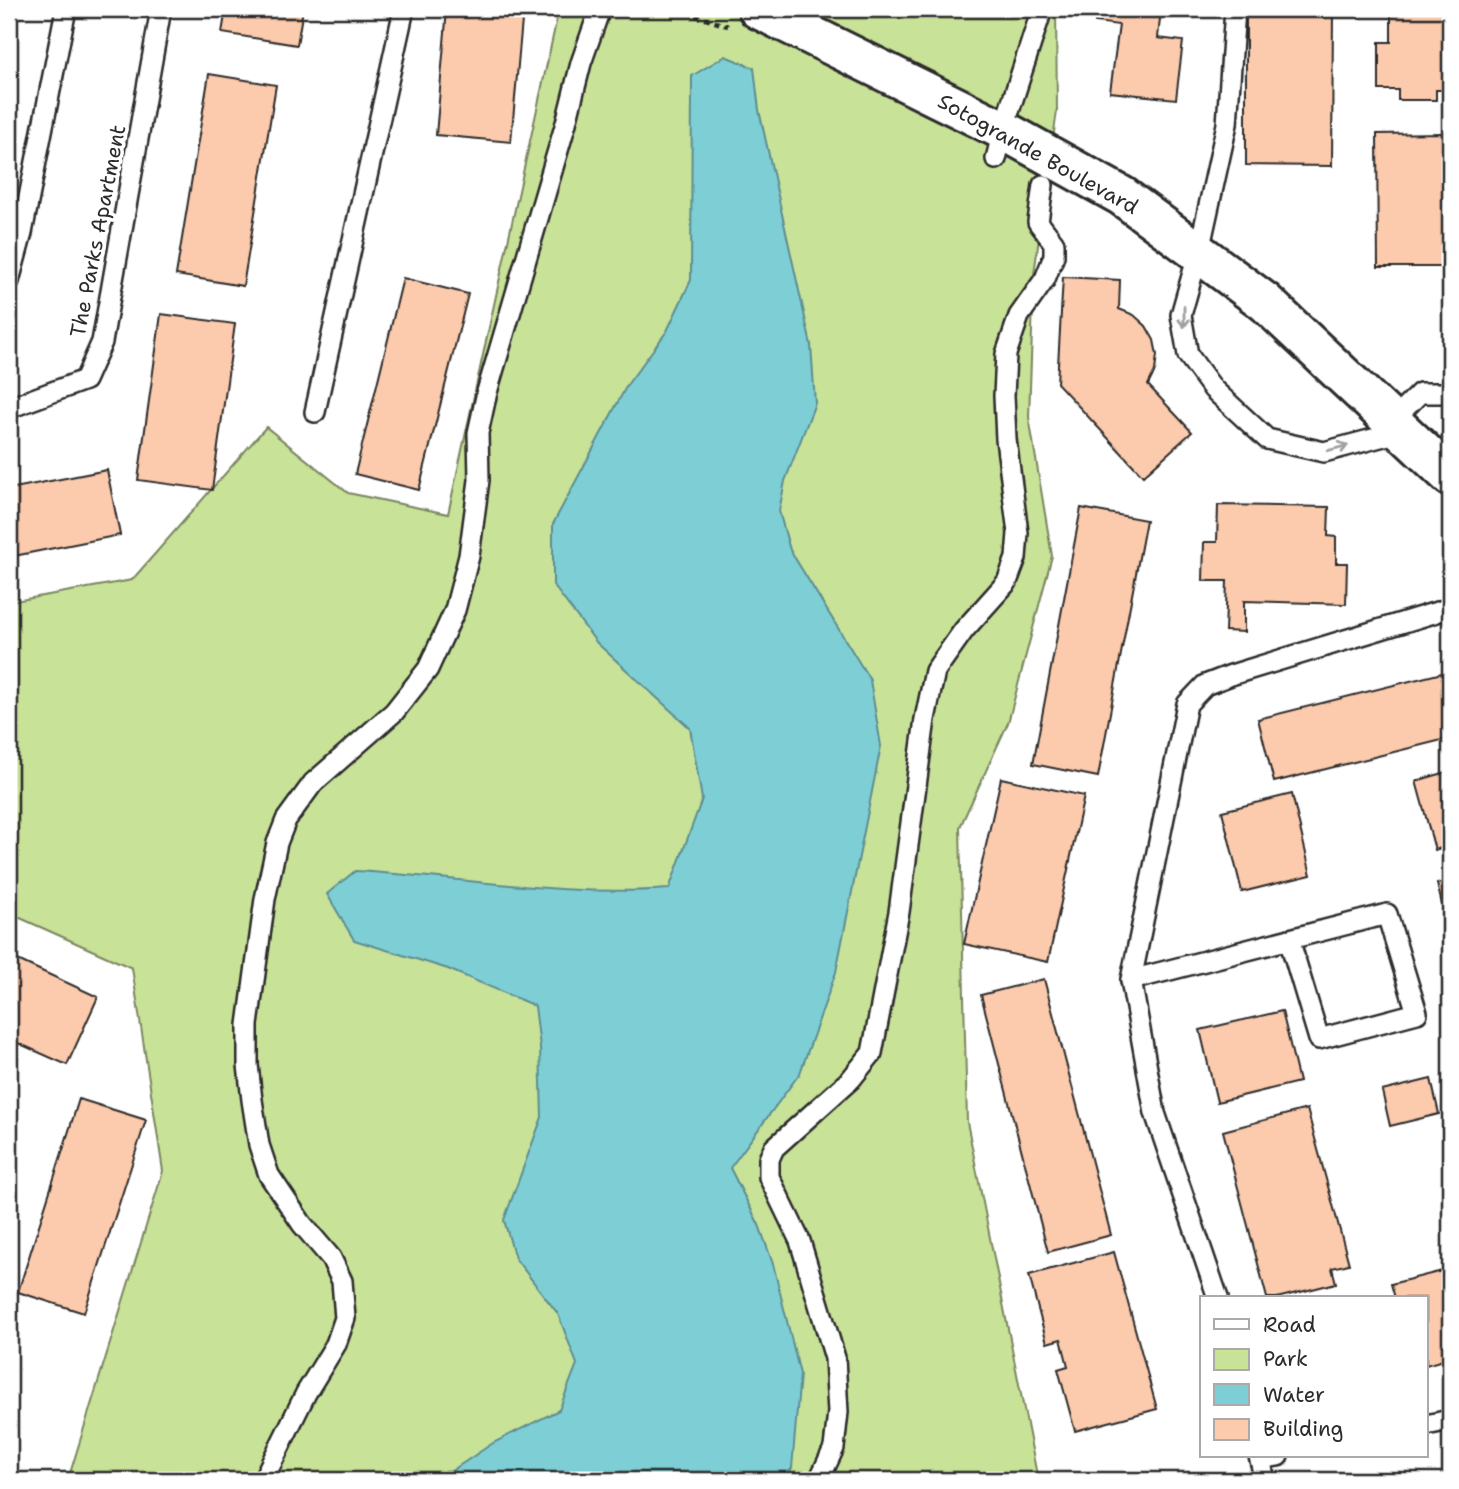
<svg xmlns="http://www.w3.org/2000/svg" width="1459" height="1489" viewBox="0 0 1459 1489" font-family="'Shantell Sans',sans-serif">
	<style>
		.green { fill: #c8e298; stroke: #7a8662; stroke-width: 2 }
		.water { fill: #7ecfd5; stroke: #5d8d91; stroke-width: 2 }
		.building { fill: #fccaac; stroke: #2b2b2b; stroke-width: 2 }
		.lines { fill: none; stroke-linecap: round; stroke-linejoin: round }
		.service-casing { stroke: #2b2b2b; stroke-width: 24 }
		.tertiary-casing { stroke: #2b2b2b; stroke-width: 44 }
		.path { stroke: #2b2b2b; stroke-width: 4.5; stroke-dasharray: 5 5; stroke-linecap: butt }
		.service { stroke: #fff; stroke-width: 19 }
		.tertiary { stroke: #fff; stroke-width: 38 }
		.oneway { stroke: #a0a0a0 }
		.labels { text-anchor: middle; dominant-baseline: central; stroke-width: 7; stroke-linejoin: round; paint-order: stroke }
		.street-label { font-size: 21px; fill: #2b2b2b; stroke: #fff }
	</style>
	<rect width="100%" height="100%" fill="#fff"/>
	<filter id="ink" filterUnits="userSpaceOnUse"><feTurbulence type="fractalNoise" baseFrequency=".0143" numOctaves="2"/><feDisplacementMap in="SourceGraphic" scale="14" xChannelSelector="R" yChannelSelector="G"/><feConvolveMatrix kernelMatrix="1 2 1 2 8 2 1 2 1" color-interpolation-filters="sRGB"/></filter>
	<g filter="url(#ink)">
		<polygon class="green" points="559,9 1056,9 1057,111 1034,274 1029,417 1052,556 1008,723 960,827 967,1122 1038,1480 68,1480 163,1171 132,968 9,913 9,602 132,580 266,427 348,493 448,514"/>
		<path class="water" d="M725,56l29,12 5,42 52,235 4,58 -30,78 -6,30 11,39 80,130 11,66 -45,226 -36,101 -70,95 29,57 14,39 27,110 -8,94 -8,12h-346l55,-37 66,-33 18,-46 -19,-50 -43,-56 -11,-38 38,-103 -2,-70 -5,-41 -87,-37 -94,-29 -27,-46 28,-23c104,6 209,26 314,18l33,-90 -12,-71 -93,-85 -44,-58v-61l74,-139 40,-54 24,-51 1,-204z"/>
		<g class="building">
			<polygon points="226,9 303,9 297,45 222,33"/>
			<polygon points="447,9 523,9 511,142 436,135"/>
			<polygon points="1096,9 1161,9 1158,38 1183,41 1176,99 1110,92 1119,25 1095,22"/>
			<polygon points="1246,9 1333,9 1332,166 1246,165"/>
			<polygon points="1391,9 1445,9 1445,42 1450,42 1450,90 1436,90 1436,100 1398,100 1398,90 1379,90 1379,42 1391,42"/>
			<polygon points="209,74 276,85 243,286 176,275"/>
			<polygon points="1443,133 1445,267 1378,267 1377,134"/>
			<polygon points="1063,277 1120,280 1119,309 1134,315 1146,326 1154,340 1157,355 1155,371 1148,385 1192,432 1143,476 1057,383"/>
			<polygon points="403,278 468,294 419,490 355,474"/>
			<rect x="1447" y="308" width="3" height="62"/>
			<polygon points="161,314 235,324 212,490 138,480"/>
			<polygon points="107,470 120,535 9,557 9,489"/>
			<polygon points="1218,505 1329,507 1328,536 1336,537 1336,563 1347,563 1346,604 1244,601 1244,632 1225,631 1227,581 1203,581 1204,542 1217,542"/>
			<polygon points="1081,508 1146,520 1098,777 1033,764"/>
			<polygon points="1450,671 1450,738 1274,782 1258,719"/>
			<polygon points="1450,771 1450,845 1435,850 1416,781"/>
			<polygon points="1001,778 1084,796 1048,962 964,944"/>
			<polygon points="1292,794 1311,875 1242,892 1222,811"/>
			<polygon points="1450,881 1450,936 1437,884"/>
			<polygon points="9,956 98,997 67,1065 9,1039"/>
			<polygon points="1044,979 1111,1235 1048,1252 981,995"/>
			<polygon points="1282,1011 1299,1082 1217,1102 1200,1030"/>
			<polygon points="1431,1079 1439,1114 1390,1126 1382,1091"/>
			<polygon points="79,1099 146,1120 84,1313 18,1292"/>
			<polygon points="1307,1109 1349,1264 1332,1268 1336,1283 1277,1298 1267,1298 1223,1131"/>
			<polygon points="1114,1252 1157,1409 1075,1431 1058,1369 1068,1366 1061,1339 1047,1343 1029,1275"/>
			<polygon points="1450,1269 1450,1358 1426,1365 1426,1298 1395,1298 1391,1284"/>
		</g>
		<g class="lines">
			<defs>
				<g id="service">
					<polyline points="1235,9 1227,124 1199,251 1181,315 1188,355 1213,389 1267,439 1324,452 1403,431"/>
					<polyline points="996,159 1003,130 1042,9"/>
					<polyline points="9,281 22,233 66,9"/>
					<polyline points="9,408 85,380 102,342 161,9"/>
					<polyline points="315,412 404,9"/>
					<polyline points="1392,421 1420,393 1450,393"/>
					<polyline points="1131,980 1387,914 1417,1013 1319,1039 1289,939"/>
					<polyline points="1218,1298 1155,1113 1131,980 1187,704 1205,685 1231,675 1450,608"/>
					<polyline points="1426,1425 1450,1420"/>
					<polyline points="1259,1456 1265,1480"/>
					<polyline points="1260,1459 1278,1456"/>
					<polyline points="263,1480 306,1393 336,1344 345,1318 342,1281 331,1258 302,1224 269,1175 259,1145 252,1100 248,1065 248,1025 265,899 277,843 286,820 313,783 394,712 428,669 455,610 469,556 479,480 478,433 487,392 566,123 581,63 600,9"/>
					<polyline points="819,1480 834,1448 838,1412 835,1358 800,1241 769,1177 769,1159 774,1148 851,1079 872,1053 899,912 925,719 935,671 964,630 1007,582 1016,558 1018,533 1006,439 1004,396 1006,354 1019,316 1045,279 1054,256 1054,243 1038,222 1043,185"/>
				</g>
				<polyline id="tertiary" points="758,9 1003,130 1122,196 1265,302 1450,476"/>
			</defs>
			<use href="#service" class="service-casing"/>
			<use href="#tertiary" class="tertiary-casing"/>
			<polyline class="path" points="688,9 696,16 728,26"/>
			<use href="#service" class="service"/>
			<use href="#tertiary" class="tertiary"/>
		</g>
		<defs><path id="oneway-shaft" d="M-6 0H5M1.5-3L5.5 0L1.5 3" fill="none" stroke-width="1.6" stroke-linecap="round" stroke-linejoin="round" transform="scale(1.75)"/></defs>
		<g class="oneway">
			<use href="#oneway-shaft" transform="translate(1184 317) rotate(90)"/>
			<use href="#oneway-shaft" transform="translate(1338 448) rotate(-15)"/>
		</g>
	</g>
	<g class="labels">
		<g class="street-label">
			<text transform="translate(1038 154) rotate(29)">Sotogrande Boulevard</text>
			<text transform="translate(98 231) rotate(-79)">The Parks Apartment</text>
		</g>
	</g>
	<rect width="1459" height="1489" fill="none" stroke="#fff" stroke-width="35"/>
	<rect x="18" y="18" width="1424" height="1454" fill="none" stroke="#2b2b2b" stroke-width="2.5" filter="url(#ink)"/>
	<rect x="1200" y="1296" width="228" height="161" fill="#ffffff" stroke="#aaaaaa" stroke-width="2"/>
	<rect x="1214" y="1319" width="35" height="10" fill="#ffffff" stroke="#aaaaaa" stroke-width="2"/>
	<text x="1263" y="1332" font-size="21" fill="#2b2b2b">Road</text>
	<rect x="1214" y="1349" width="35" height="21" fill="#c8e298" stroke="#aaaaaa" stroke-width="2"/>
	<text x="1263" y="1366" font-size="21" fill="#2b2b2b">Park</text>
	<rect x="1214" y="1384" width="35" height="21" fill="#7ecfd5" stroke="#aaaaaa" stroke-width="2"/>
	<text x="1263" y="1402" font-size="21" fill="#2b2b2b">Water</text>
	<rect x="1214" y="1419" width="35" height="21" fill="#fccaac" stroke="#aaaaaa" stroke-width="2"/>
	<text x="1263" y="1436" font-size="21" fill="#2b2b2b">Building</text>
</svg>
